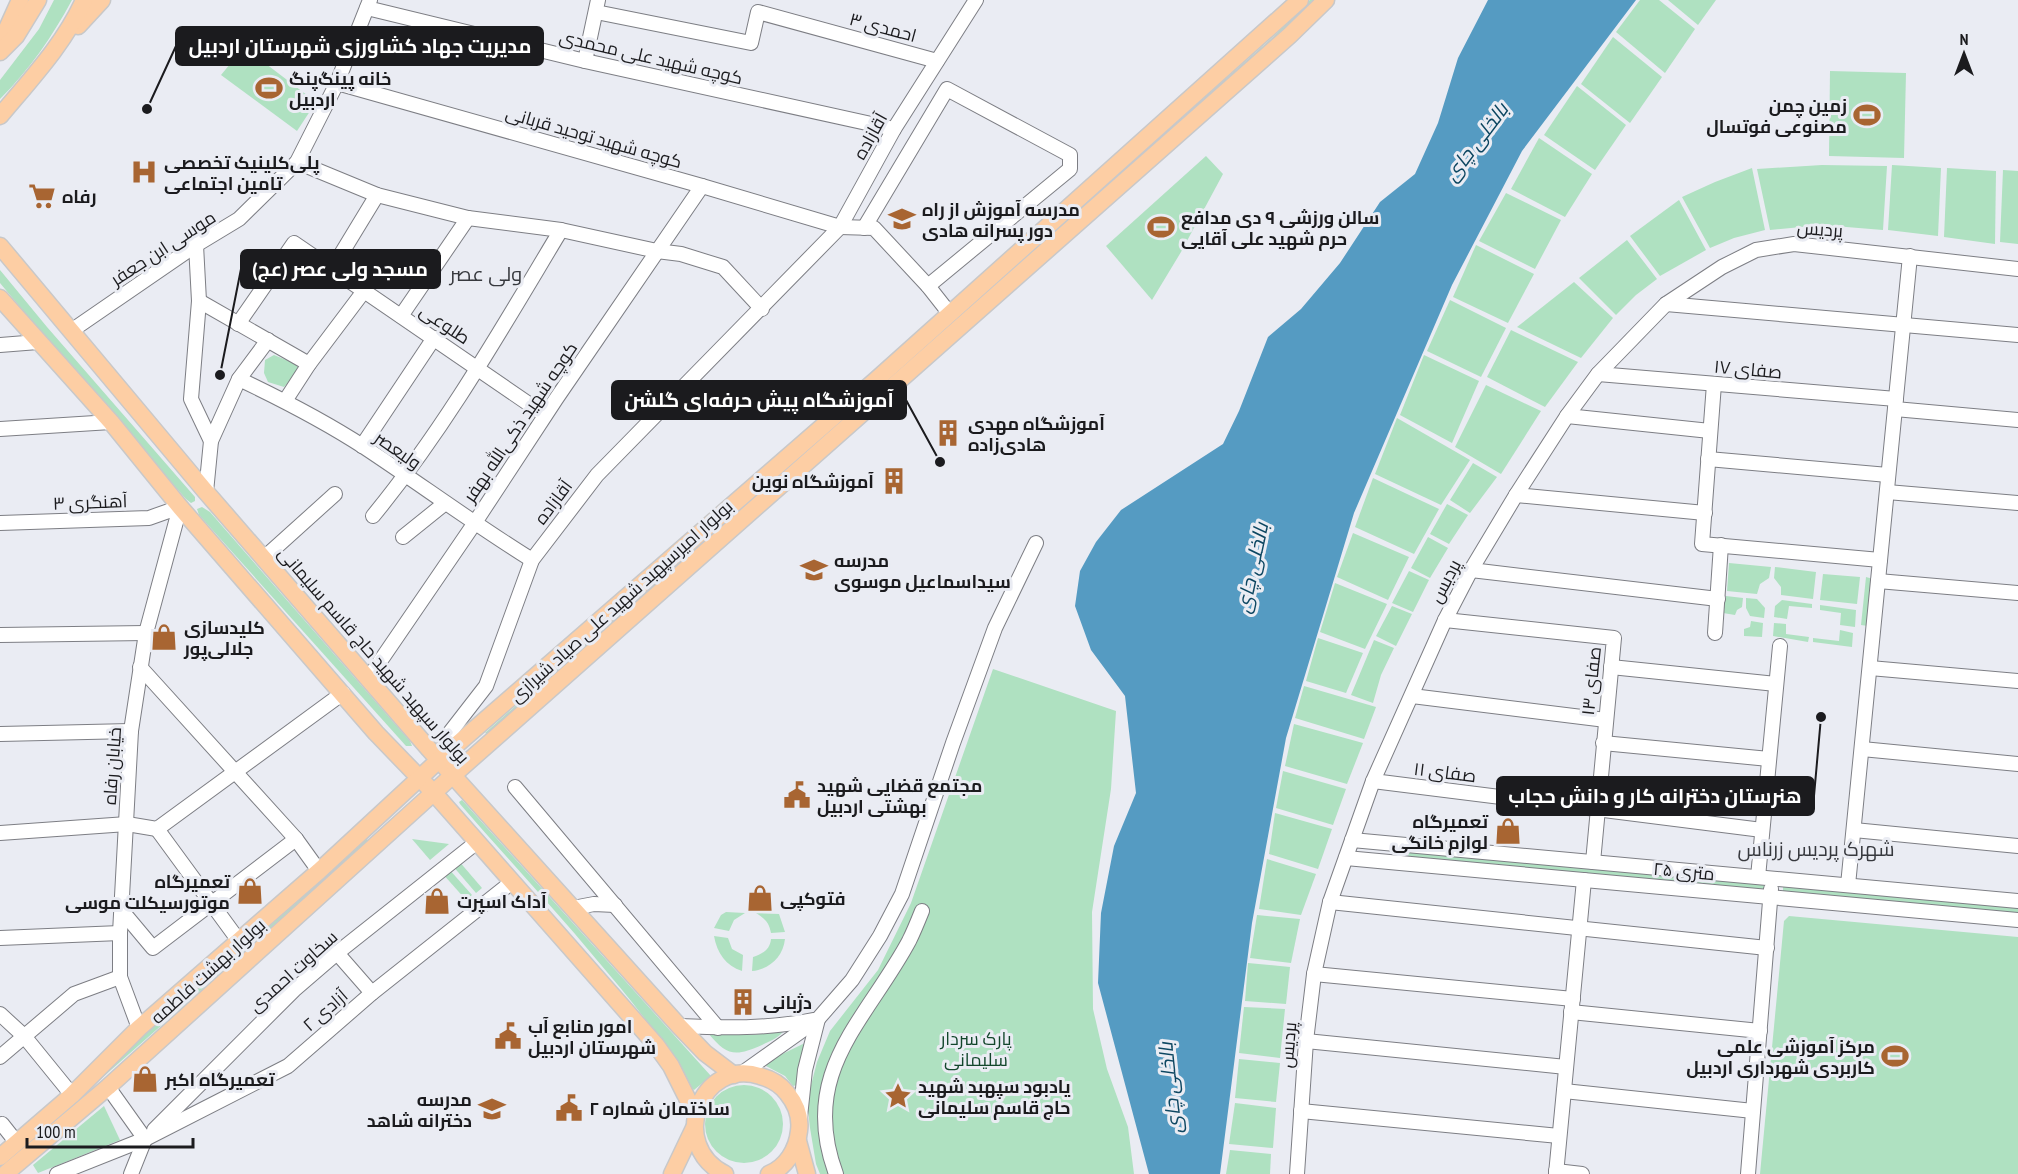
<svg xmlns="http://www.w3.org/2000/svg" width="2018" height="1174" viewBox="0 0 2018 1174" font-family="'PT Sans Narrow',Cairo,sans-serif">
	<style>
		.green { fill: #afe1c1 }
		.water { fill: #559bc2 }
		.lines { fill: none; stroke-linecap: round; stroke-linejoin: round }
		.minor-casing { stroke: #7d7e84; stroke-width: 16 }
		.major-casing { stroke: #c8c8c9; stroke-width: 19 }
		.minor { stroke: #fff; stroke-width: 14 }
		.major { stroke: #fdcea4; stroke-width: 16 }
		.labels { text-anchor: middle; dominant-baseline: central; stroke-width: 6; stroke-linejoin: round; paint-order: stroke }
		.street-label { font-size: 18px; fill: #1b1b1e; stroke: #eaecf3 }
		.poi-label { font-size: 18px; font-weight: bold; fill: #1b1b1e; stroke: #eaecf3; text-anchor: start }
		.park-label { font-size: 18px; fill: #12462b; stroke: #eaecf3 }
		.water-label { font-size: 20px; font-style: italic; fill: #0c4661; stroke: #eaecf3 }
		.neighbourhood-label { font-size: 20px; fill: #37393e; stroke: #eaecf3 }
		.leader { fill: none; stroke: #1b1b1e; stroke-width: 2 }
		.callout-dot { fill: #1b1b1e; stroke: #eaecf3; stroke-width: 2 }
		.callout { fill: #1b1b1e; stroke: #1b1b1e; stroke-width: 2 }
		.callout-label { font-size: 20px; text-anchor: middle; font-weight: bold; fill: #fff }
	</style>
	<rect width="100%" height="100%" fill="#eaecf3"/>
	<g class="green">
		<path d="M54,0h18c-20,37 -42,69 -72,99v-19l39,-51z"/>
		<polygon points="1310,0 1318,0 960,317 958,314 1272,38"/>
		<polygon points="1640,0 1659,0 1695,29 1665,73 1616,32"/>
		<polygon points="1668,0 1716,0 1698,25"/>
		<polygon points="1613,37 1662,77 1630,123 1581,84"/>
		<polygon points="244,47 316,102 297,131 221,75"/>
		<polygon points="1830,71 1906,73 1904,158 1829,156"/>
		<polygon points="1577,86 1626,125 1595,170 1544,135"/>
		<polygon points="1539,138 1592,174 1565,217 1511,189"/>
		<polygon points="1206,156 1223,174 1181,252 1152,300 1106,246"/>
		<polygon points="1822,165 1887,166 1883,230 1822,225 1770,230 1757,169"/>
		<polygon points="1892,165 1941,168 1938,236 1888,230"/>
		<polygon points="1752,168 1765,230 1734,238 1710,248 1682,197 1715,182"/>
		<polygon points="1947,168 1996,171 1995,244 1944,237"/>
		<polygon points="2003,170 2018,171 2018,244 2000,242"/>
		<polygon points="1506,193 1561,220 1535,269 1479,241"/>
		<polygon points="1679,200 1706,250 1660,276 1630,236"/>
		<polygon points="1627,240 1657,279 1636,295 1616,315 1579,278"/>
		<polygon points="1476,245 1534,274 1508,323 1453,297"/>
		<polygon points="0,270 47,327 195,497 195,501 191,503 186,499 79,378 0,283"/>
		<polygon points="1574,282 1613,318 1581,358 1517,327"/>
		<polygon points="1450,300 1506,328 1481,377 1427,351"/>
		<polygon points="1511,330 1578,362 1545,407 1487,377"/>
		<polygon points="923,345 928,346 488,734 485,733"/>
		<polygon points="274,355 296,364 299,370 284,387 268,382 264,373 265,360"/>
		<polygon points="1424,355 1479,381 1452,443 1400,415"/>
		<polygon points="1486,385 1541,411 1501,474 1455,447"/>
		<polygon points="1397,418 1470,460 1441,505 1375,474"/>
		<polygon points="1473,463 1497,477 1470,513 1450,500"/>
		<polygon points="1373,478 1439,509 1414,554 1355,527"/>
		<polygon points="1447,504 1468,515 1449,544 1430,534"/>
		<polygon points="202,507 210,512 410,741 412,746 406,746 199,515 197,509"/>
		<polygon points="1353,533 1409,557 1388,600 1337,577"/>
		<polygon points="1428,537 1448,548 1430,578 1411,568"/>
		<polygon points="1729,563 1771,567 1769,578 1760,584 1757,594 1727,591"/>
		<polygon points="1775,567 1816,572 1813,599 1781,595 1781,587 1774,578"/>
		<polygon points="1409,571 1429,580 1413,612 1392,603"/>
		<polygon points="1823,574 1860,577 1857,604 1820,600"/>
		<polygon points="1866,577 1873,579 1868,626 1861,625"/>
		<polygon points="1335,583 1387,604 1365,649 1320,632"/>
		<polygon points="1726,596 1743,598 1742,607 1737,610 1735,615 1723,613"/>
		<polygon points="1746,598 1757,599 1765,608 1764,618 1750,616 1746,608"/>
		<polygon points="1782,600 1812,604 1812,608 1789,606 1787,619 1774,617 1775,606"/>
		<polygon points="1820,605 1856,610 1855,627 1840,625 1841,613 1820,610"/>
		<polygon points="1392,606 1412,614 1396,646 1376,636"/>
		<polygon points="1751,621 1763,623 1762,637 1744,636 1744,629 1750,627"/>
		<polygon points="1774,623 1786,624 1786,634 1809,637 1808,642 1773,636"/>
		<polygon points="1840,630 1853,633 1852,647 1813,642 1813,638 1839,641"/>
		<polygon points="1318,638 1363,653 1346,693 1306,681"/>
		<polygon points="1374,640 1394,648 1381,675 1373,703 1351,695"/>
		<polygon points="993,669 1116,711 1111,789 1092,912 1093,1009 1107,1069 1128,1127 1134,1174 820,1174 816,1164 810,1128 807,1101 817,1062 830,1031 878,970 911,903"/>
		<polygon points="1304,686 1376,707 1364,739 1295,718"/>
		<polygon points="1294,724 1363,743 1347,784 1285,766"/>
		<polygon points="1283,771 1346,789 1333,825 1276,808"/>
		<path d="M462,800l249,276 -17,14 -4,-3c-26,-47 -59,-87 -94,-128 -44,-53 -91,-103 -136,-155l-1,-2z"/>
		<polygon points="1275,813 1332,829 1318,869 1269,854"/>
		<polygon points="367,839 369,842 0,1168 0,1162 362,841"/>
		<polygon points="412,839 449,844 430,860"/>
		<polygon points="1409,852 1765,885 1765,890 1408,857"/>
		<polygon points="1267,859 1316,874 1301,915 1259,909"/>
		<polygon points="458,860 482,888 476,893 452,865"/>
		<polygon points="448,868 472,895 466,900 442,873"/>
		<polygon points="1783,885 2018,907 2018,913 1783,892"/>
		<polygon points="726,912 745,913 734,920 729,931 714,928 721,915"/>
		<path d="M756,913l23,1 6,18 -14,1c-2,-11 -6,-14 -15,-20z"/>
		<polygon points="1257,915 1300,919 1291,963 1250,958"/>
		<polygon points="1789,916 2018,937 2018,1174 1760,1174 1784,921"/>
		<path d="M714,936l14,2 4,11 11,6 -1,16c-16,-5 -25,-18 -28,-35z"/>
		<path d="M771,939h14c-2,18 -15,30 -33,32l1,-14c9,-3 17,-7 18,-18z"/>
		<polygon points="1248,963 1290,967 1286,1004 1245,1001"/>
		<polygon points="1244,1007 1285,1009 1280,1058 1239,1053"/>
		<path d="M783,1032c-7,7 -13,9 -21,13 -27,12 -35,11 -54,-12l42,2z"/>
		<polygon points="807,1042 797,1085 793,1086 785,1076 766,1066 768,1061"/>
		<polygon points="1239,1059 1280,1063 1276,1102 1235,1098"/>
		<circle cx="744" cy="1124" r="39"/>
		<polygon points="1235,1103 1276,1108 1273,1148 1229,1144"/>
		<polygon points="104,1106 120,1140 38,1173 33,1165"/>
		<polygon points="1230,1150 1271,1154 1270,1174 1226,1174"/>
	</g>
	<polygon class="water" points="1488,0 1636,0 1522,151 1452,285 1354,513 1286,738 1252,923 1220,1174 1149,1174 1098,983 1101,913 1114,846 1136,793 1125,696 1091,650 1075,606 1080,571 1096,542 1121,510 1223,444 1239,411 1268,337 1301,309 1340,263 1380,202 1415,174 1438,123 1458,58"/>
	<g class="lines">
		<defs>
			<g id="minor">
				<polyline points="367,8 585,61 894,129"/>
				<polyline points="596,12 751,43 758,12 937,61"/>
				<polyline points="585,61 598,0"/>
				<polyline points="337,83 702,186 840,227 874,228 928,286 950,314"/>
				<polyline points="297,162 377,195 468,218 561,230 657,251 681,254 723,267 762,309"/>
				<polyline points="864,228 947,89 1070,155 1070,169 928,286"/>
				<polyline points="196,245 199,301 191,399 211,441"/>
				<polyline points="332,269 377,195"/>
				<polyline points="199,301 309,364"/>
				<polyline points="1666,304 2018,335"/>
				<polyline points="401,316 468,218"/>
				<polyline points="238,324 294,243 545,415"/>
				<polyline points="71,331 196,245 239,219 297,162 337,83 370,0"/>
				<polyline points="0,345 38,342"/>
				<polyline points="1598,374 1896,399"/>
				<path d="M239,379c42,20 85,42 125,68 56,37 110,77 168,113"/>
				<polyline points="1714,384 1702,544 1880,560"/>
				<polyline points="285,401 309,364 364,291"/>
				<polyline points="1895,409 2018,420"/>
				<polyline points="1567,416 1710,431"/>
				<polyline points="0,429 111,422"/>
				<polyline points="362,446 434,338"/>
				<polyline points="1708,459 1888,475"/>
				<polyline points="206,492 211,441 239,379 268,340"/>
				<polyline points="1887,492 2018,503"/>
				<polyline points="1516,495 1705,513"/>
				<path d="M373,516c73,-89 129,-188 188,-286"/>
				<polyline points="0,523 149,518 180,507"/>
				<polyline points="403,537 444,504"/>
				<polyline points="264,558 335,494"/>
				<polyline points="1471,570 1718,599"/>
				<polyline points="1878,581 2018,593"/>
				<polyline points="1445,620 1614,638 1593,862"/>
				<polyline points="1715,633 1721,545"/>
				<polyline points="0,635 146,633"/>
				<polyline points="140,667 296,839 319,871"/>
				<polyline points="1611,667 1776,684"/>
				<polyline points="1870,668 2018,681"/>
				<polyline points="368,679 474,524 556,399 702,186"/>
				<polyline points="1412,696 1606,720"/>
				<polyline points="0,734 131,731"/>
				<polyline points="1603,743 1769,759"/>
				<polyline points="1862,749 2018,764"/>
				<polyline points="439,760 448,735 486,686 532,560 597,475 840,227 894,129 976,0"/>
				<polyline points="1373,781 1762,830"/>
				<polyline points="515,787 718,1028"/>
				<polyline points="157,829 239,941"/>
				<polyline points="1854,830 2018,846"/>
				<polyline points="0,833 127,824 157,829 343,693"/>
				<polyline points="1352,840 2018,901"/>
				<polyline points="1346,858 2018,920"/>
				<polyline points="1758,877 1780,646"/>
				<polyline points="1848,885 1910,256"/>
				<polyline points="1330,902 1767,948"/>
				<polyline points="573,908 594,904 615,905"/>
				<polyline points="122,911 153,948 296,839"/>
				<polyline points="0,938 120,933"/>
				<polyline points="337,953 372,993"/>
				<polyline points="1314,974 1573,999"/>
				<polyline points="1571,1012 1760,1031"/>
				<polyline points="0,1014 24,1036 72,1095"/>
				<path d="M679,1026c45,2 90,3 134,-6"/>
				<polyline points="139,1028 120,977 120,933 131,731 146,633 180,507"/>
				<polyline points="1306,1041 1566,1067"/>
				<polyline points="0,1057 74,994 120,977"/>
				<polyline points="741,1074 818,1019 852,980 880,936 902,894 953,743 995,628 1036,543"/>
				<polyline points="108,1087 145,1139 131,1174"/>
				<polyline points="1564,1091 1753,1111"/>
				<polyline points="1301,1111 1559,1136"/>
				<polyline points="800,1117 805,1070 818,1019"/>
				<polyline points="0,1125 2,1124 17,1143"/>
				<polyline points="154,1130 294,990 337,953 477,842"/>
				<polyline points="1556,1171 1582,1174"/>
				<polyline points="57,1174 145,1139 288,1066 372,993 512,882"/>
				<path d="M836,1174c-38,-102 30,-153 73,-233 5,-10 9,-20 13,-30"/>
				<polyline points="1297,1174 1306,1041 1314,974 1330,902 1373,781 1445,620 1471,570 1516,495 1567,416 1598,374 1666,304 1722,267 1756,250 1794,244 2018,269"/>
				<polyline points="1556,1174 1584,880"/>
				<polyline points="1748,1174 1771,889"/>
			</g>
			<g id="major">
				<polyline points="78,26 102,0"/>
				<polyline points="0,44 20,0"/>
				<polyline points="0,52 16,36 38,0"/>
				<path d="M0,116c30,-36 65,-73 84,-116"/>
				<polyline points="0,246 206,492 429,749 679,1026 705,1053 734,1075"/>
				<polyline points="0,298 111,422 180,507 376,733 434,793 656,1045 671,1066 695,1114"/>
				<polyline points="798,1141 807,1174"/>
				<polyline points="0,1157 72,1095 139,1028 319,871 439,760 876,380 1300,0"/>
				<polyline points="5,1174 108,1087 452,776 1289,36 1326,0"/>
				<polyline points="672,1174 694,1128"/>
				<path d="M725,1174c-58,-29 -24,-117 35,-98 11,3 20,8 27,17 9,11 14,24 12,38 -2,19 -13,36 -30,43"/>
			</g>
		</defs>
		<use href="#minor" class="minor-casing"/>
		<use href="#major" class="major-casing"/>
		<use href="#minor" class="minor"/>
		<use href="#major" class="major"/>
	</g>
	<defs>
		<symbol id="stadium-bare" viewBox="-9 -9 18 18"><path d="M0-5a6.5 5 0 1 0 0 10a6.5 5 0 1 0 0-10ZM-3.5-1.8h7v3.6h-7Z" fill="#a86532" stroke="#eaecf3" stroke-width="2.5" paint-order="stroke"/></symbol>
		<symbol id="hospital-bare" viewBox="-9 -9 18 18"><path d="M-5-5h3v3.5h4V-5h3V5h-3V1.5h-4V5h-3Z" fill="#a86532" stroke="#eaecf3" stroke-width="2.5" paint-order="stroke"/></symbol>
		<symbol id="supermarket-bare" viewBox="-9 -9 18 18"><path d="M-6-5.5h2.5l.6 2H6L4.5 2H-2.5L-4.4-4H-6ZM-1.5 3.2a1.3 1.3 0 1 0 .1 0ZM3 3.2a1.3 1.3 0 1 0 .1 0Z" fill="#a86532" stroke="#eaecf3" stroke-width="2.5" paint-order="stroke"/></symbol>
		<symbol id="school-bare" viewBox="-9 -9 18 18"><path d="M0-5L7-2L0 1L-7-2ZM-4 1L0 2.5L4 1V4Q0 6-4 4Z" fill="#a86532" stroke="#eaecf3" stroke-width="2.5" paint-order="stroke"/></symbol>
		<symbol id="building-bare" viewBox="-9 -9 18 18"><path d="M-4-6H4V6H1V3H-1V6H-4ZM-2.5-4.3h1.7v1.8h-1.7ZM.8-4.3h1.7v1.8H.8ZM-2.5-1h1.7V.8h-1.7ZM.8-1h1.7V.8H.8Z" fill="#a86532" stroke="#eaecf3" stroke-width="2.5" paint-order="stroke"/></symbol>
		<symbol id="shop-bare" viewBox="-9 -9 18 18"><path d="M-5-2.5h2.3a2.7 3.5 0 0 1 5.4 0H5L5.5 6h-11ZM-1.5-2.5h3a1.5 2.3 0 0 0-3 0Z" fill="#a86532" stroke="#eaecf3" stroke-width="2.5" paint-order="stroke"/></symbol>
		<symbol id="civic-bare" viewBox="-9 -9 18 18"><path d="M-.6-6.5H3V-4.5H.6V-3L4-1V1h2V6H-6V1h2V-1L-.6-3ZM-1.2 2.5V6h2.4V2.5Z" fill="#a86532" stroke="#eaecf3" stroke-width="2.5" paint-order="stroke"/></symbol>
		<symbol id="sight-bare" viewBox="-9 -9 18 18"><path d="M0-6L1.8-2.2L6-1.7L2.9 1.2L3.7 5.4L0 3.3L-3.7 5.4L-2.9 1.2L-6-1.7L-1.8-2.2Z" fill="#a86532" stroke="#eaecf3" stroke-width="2.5" paint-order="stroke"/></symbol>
	</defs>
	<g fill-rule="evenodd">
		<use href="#stadium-bare" x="250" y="69" width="38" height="38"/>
		<use href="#stadium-bare" x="1848" y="96" width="38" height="38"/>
		<use href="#hospital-bare" x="125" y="153" width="38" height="38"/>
		<use href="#supermarket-bare" x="23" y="177" width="38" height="38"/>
		<use href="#school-bare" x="883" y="200" width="38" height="38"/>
		<use href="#stadium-bare" x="1142" y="208" width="38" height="38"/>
		<use href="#building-bare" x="929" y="414" width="38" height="38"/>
		<use href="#building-bare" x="875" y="462" width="38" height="38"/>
		<use href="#school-bare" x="795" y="551" width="38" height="38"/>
		<use href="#shop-bare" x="145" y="618" width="38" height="38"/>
		<use href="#civic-bare" x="778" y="776" width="38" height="38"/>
		<use href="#shop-bare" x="1489" y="812" width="38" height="38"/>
		<use href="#shop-bare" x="231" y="872" width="38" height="38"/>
		<use href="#shop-bare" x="741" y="879" width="38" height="38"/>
		<use href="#shop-bare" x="418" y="882" width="38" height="38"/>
		<use href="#building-bare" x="724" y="983" width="38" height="38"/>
		<use href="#civic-bare" x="489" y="1017" width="38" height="38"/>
		<use href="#stadium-bare" x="1876" y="1037" width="38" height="38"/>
		<use href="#shop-bare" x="126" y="1060" width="38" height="38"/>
		<use href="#sight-bare" x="879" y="1077" width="38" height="38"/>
		<use href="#civic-bare" x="550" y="1089" width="38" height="38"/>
		<use href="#school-bare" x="473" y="1090" width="38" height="38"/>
	</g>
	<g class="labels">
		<g class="street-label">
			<text transform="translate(883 27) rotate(15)">احمدی ۳</text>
			<text transform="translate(651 57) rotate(13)">کوچه شهید علی محمدی</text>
			<text transform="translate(870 136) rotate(-61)">آقازاده</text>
			<text transform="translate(594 137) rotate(16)">کوچه شهید توحید قربانی</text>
			<text transform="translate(1820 229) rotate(4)">پردیس</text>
			<text transform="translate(163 248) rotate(-33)">موسی ابن جعفر</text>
			<text transform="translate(445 324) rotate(34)">طلوعی</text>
			<text transform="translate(1748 369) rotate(5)">صفای ۱۷</text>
			<text transform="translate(520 422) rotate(-56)">کوچه شهید ذکی‌الله بهفر</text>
			<text transform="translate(398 450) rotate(35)">ولیعصر</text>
			<text transform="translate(90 502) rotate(-2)">آهنگری ۳</text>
			<text transform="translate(553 502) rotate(-53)">آقازاده</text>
			<text transform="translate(1445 581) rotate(-62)">پردیس</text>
			<text transform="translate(621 601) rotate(-42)">بولوار امیرسپهبد شهید علی صیاد شیرازی</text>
			<text transform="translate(374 655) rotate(49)">بولوار سپهبد شهید حاج قاسم سلیمانی</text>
			<text transform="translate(1591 681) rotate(-84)">صفای ۱۳</text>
			<text transform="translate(112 766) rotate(-86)">خیابان رفاه</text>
			<text transform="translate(1445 772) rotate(7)">صفای ۱۱</text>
			<text transform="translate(1684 871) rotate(5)">۲۵ متری</text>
			<text transform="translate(208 971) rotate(-42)">بولوار بهشت فاطمه</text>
			<text transform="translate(293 971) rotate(-42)">سخاوت احمدی</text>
			<text transform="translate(325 1010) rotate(-41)">آزادی ۲</text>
			<text transform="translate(1288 1045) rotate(-85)">پردیس</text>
		</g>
		<g class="poi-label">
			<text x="289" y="78">خانه پینگ‌پنگ<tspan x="289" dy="21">اردبیل</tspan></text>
			<text x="1847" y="105" text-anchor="end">زمین چمن<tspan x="1847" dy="21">مصنوعی فوتسال</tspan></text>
			<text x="164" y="162">پلی‌کلینیک تخصصی<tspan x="164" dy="21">تامین اجتماعی</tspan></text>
			<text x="62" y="196">رفاه</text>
			<text x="922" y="209">مدرسه آموزش از راه<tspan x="922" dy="21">دور پسرانه هادی</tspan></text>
			<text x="1181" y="217">سالن ورزشی ۹ دی مدافع<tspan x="1181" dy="21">حرم شهید علی آقایی</tspan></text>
			<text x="968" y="423">آموزشگاه مهدی<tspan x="968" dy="21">هادی‌زاده</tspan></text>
			<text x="874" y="481" text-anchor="end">آموزشگاه نوین</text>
			<text x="834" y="560">مدرسه<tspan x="834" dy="21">سیداسماعیل موسوی</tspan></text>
			<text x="184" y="627">کلیدسازی<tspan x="184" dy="21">جلالی‌پور</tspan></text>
			<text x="817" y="785">مجتمع قضایی شهید<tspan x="817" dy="21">بهشتی اردبیل</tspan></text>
			<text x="1488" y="821" text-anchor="end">تعمیرگاه<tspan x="1488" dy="21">لوازم خانگی</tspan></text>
			<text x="230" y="881" text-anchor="end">تعمیرگاه<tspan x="230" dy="21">موتورسیکلت موسی</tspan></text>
			<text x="780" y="898">فتوکپی</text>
			<text x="457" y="901">آداک اسپرت</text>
			<text x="763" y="1002">دژبانی</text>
			<text x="528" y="1026">امور منابع آب<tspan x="528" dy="21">شهرستان اردبیل</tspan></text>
			<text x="1875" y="1046" text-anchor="end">مرکز آموزشی علمی<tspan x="1875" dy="21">کاربردی شهرداری اردبیل</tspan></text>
			<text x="165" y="1079">تعمیرگاه اکبر</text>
			<text x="918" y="1086">یادبود سپهبد شهید<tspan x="918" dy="21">حاج قاسم سلیمانی</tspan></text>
			<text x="472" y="1099" text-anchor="end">مدرسه<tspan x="472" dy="21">دخترانه شاهد</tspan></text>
			<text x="589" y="1108">ساختمان شماره ۲</text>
		</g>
		<g class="park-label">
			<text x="976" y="1038">پارک سردار<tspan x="976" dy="21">سلیمانی</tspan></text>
		</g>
		<g class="water-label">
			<text transform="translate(1476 142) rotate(-53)">بالخلی چای</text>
			<text transform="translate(1252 568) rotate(-78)">بالخلی چای</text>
			<text transform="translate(1170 1088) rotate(-96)">بالخلی چای</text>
		</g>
		<g class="neighbourhood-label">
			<text x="486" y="274">ولی عصر</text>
			<text x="1816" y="849">شهرک پردیس زرناس</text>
		</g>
	</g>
	<path class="leader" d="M147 109L176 46M220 375L241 269M940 462L906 400M1821 717L1814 796"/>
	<g class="callout-dot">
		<circle cx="147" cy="109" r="6"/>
		<circle cx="220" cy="375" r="6"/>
		<circle cx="940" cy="462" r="6"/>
		<circle cx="1821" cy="717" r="6"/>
	</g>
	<g class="callout">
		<rect x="176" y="27" width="367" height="38" rx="6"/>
		<rect x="241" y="250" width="199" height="38" rx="6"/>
		<rect x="612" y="381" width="294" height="38" rx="6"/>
		<rect x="1497" y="777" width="317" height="38" rx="6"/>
	</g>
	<g class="callout-label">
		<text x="360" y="53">مدیریت جهاد کشاورزی شهرستان اردبیل</text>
		<text x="340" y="276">مسجد ولی عصر (عج)</text>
		<text x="759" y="407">آموزشگاه پیش حرفه‌ای گلشن</text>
		<text x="1655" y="803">هنرستان دخترانه کار و دانش حجاب</text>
	</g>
	<g transform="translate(1964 54)" stroke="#eaecf3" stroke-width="4.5" paint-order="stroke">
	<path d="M0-4.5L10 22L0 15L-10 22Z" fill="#1b1b1e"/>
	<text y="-9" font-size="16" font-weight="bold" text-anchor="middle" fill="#1b1b1e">N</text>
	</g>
	<path d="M27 1138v9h166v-9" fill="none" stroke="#1b1b1e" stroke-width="3"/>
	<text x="36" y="1138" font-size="18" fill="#1b1b1e" stroke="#eaecf3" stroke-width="4.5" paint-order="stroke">100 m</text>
</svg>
